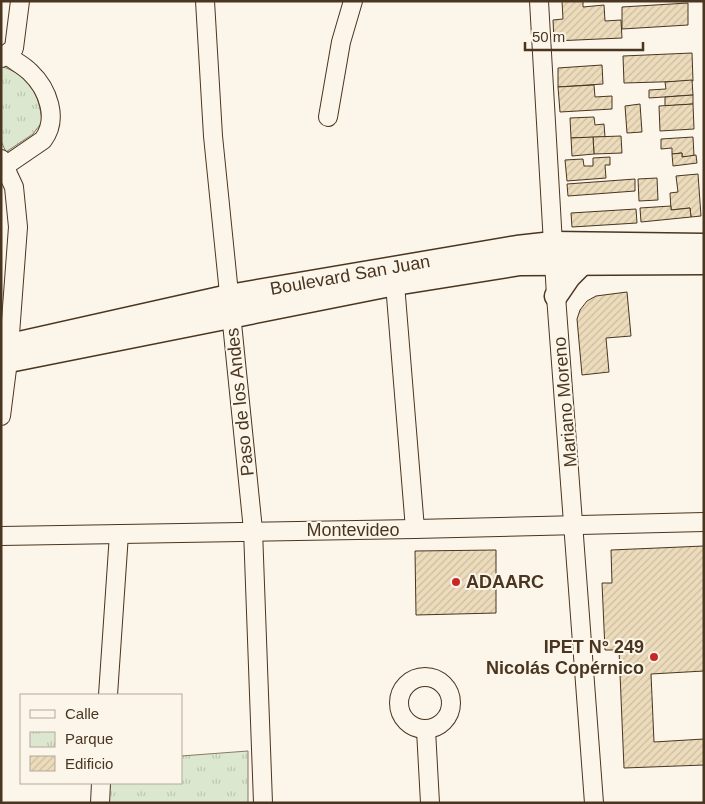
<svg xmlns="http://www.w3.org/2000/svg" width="705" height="804" viewBox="0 0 705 804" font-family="Helvetica,sans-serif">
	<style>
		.park { fill: url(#park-tufts); stroke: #887966 }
		.building { fill: url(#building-hatch); stroke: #4a3520 }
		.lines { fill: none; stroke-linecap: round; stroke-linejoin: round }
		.minor-casing { stroke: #4a3520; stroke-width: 20 }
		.major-casing { stroke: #4a3520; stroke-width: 25 }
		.minor { stroke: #fbf6e9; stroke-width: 18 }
		.major { stroke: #fbf6e9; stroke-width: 22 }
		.poi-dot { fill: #c62828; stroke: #fbf6e9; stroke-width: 2 }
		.labels { text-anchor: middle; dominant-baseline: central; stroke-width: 4; stroke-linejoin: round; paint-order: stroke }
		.street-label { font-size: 18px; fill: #4a3520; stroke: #fbf6e9 }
		.poi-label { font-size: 18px; font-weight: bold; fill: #4a3520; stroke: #fbf6e9; text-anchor: start }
	</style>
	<defs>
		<pattern id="park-tufts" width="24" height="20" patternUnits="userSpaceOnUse" patternTransform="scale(1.25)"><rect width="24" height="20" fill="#dce7d0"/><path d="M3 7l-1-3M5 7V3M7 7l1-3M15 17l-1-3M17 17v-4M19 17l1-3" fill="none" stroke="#bec7b2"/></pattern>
		<pattern id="building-hatch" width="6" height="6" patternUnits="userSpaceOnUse" patternTransform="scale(1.25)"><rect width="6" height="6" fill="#ecdcbc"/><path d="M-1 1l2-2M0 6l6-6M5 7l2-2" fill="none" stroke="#ccbda1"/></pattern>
	</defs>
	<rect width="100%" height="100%" fill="#fbf6e9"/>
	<g class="park">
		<path d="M1,66c29,10 38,27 41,56l-9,12 -27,18 -5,-11z"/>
		<polygon points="248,751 248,803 107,803 108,783 181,783 181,756"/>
	</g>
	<g class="building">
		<polygon points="562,1 583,1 583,7 604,5 605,21 621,20 622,38 554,41 553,20 563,19"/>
		<polygon points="688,3 688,25 622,29 622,7"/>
		<polygon points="692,53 693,81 624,83 623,56"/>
		<polygon points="602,65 603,84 558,87 558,68"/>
		<polygon points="692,80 693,95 649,98 649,90 666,89 665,82"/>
		<polygon points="594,85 595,97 612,96 612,109 560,112 558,87"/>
		<polygon points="693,95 693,104 665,106 665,97"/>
		<polygon points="640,104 642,132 627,133 625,106"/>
		<polygon points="693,104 694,129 660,131 659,106"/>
		<polygon points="594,117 595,125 604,124 605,137 571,138 570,118"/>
		<polygon points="621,136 622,153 594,154 593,137"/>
		<polygon points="593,137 594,154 572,156 571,138"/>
		<polygon points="693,137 694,156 682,157 682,153 672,154 672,148 661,149 661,139"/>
		<polygon points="682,153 682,157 696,155 697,163 673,166 672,154"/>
		<polygon points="610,157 610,165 605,165 606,178 567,181 565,160 583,159 584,166 593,166 593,158"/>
		<polygon points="698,174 701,216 691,217 690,208 671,210 670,193 678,192 676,176"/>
		<polygon points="657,178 658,200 639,201 638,179"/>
		<polygon points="635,179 635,191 568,196 567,184"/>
		<polygon points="671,206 671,210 690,208 691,217 641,222 640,208"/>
		<polygon points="636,209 637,223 572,227 571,213"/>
		<polygon points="627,292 631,336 606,338 609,372 582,375 577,319 580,310 587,301 596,296"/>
		<polygon points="704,546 704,671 651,674 654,742 704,739 704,765 624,768 619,650 605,650 602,583 612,583 611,550"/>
		<polygon points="496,550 496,613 416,615 415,551"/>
	</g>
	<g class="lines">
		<defs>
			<g id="minor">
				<polyline points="205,1 213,136 253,530 263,803"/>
				<polyline points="539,1 556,296 594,803"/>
				<polyline points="1,58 14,48 20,1"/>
				<polyline points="328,117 341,42 353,1"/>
				<polyline points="1,159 14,187 18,227 8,361 1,416"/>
				<path d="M5,166l38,-26c16,-21 5,-51 -13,-68 -7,-7 -16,-11 -23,-17"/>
				<polyline points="395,284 415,529"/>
				<polyline points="1,536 415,529 704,522"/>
				<circle cx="425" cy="703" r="26"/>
				<polyline points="108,695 119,534"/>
				<polyline points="426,730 430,803"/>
				<polyline points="100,803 101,783"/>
			</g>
			<g id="major">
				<polyline points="556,296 569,277 584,262"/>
				<polyline points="1,347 229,296 517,247 553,243 704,245"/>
				<polyline points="14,360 395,284 520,264 704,263"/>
			</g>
		</defs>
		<use href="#minor" class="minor-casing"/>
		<use href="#major" class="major-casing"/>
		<use href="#minor" class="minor"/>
		<use href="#major" class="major"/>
	</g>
	<g class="poi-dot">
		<circle cx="456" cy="582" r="5"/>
		<circle cx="654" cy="657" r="5"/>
	</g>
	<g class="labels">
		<g class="street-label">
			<text transform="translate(350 275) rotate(-10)">Boulevard San Juan</text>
			<text transform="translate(240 402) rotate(-96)">Paso de los Andes</text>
			<text transform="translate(565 402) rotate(-95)">Mariano Moreno</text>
			<text x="353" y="530">Montevideo</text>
		</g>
		<g class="poi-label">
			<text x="466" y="582">ADAARC</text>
			<text x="644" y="647" text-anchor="end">IPET N° 249<tspan x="644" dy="21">Nicolás Copérnico</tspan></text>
		</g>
	</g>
	<rect width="705" height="804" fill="none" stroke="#4a3520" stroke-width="5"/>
	<rect x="20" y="694" width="162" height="90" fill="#fbf6e9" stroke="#b4a999"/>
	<rect x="30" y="710" width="25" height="8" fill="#fbf6e9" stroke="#b4a999"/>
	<text x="65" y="719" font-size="15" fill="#4a3520">Calle</text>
	<rect x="30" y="732" width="25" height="15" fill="url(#park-tufts)" stroke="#b4a999"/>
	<text x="65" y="744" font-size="15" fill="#4a3520">Parque</text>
	<rect x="30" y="756" width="25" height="15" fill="url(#building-hatch)" stroke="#b4a999"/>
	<text x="65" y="769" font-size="15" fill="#4a3520">Edificio</text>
	<path d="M525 42v8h118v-8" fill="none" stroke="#4a3520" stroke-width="2.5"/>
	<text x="532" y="42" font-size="15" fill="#4a3520" stroke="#fbf6e9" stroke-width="4" paint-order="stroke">50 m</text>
</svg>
